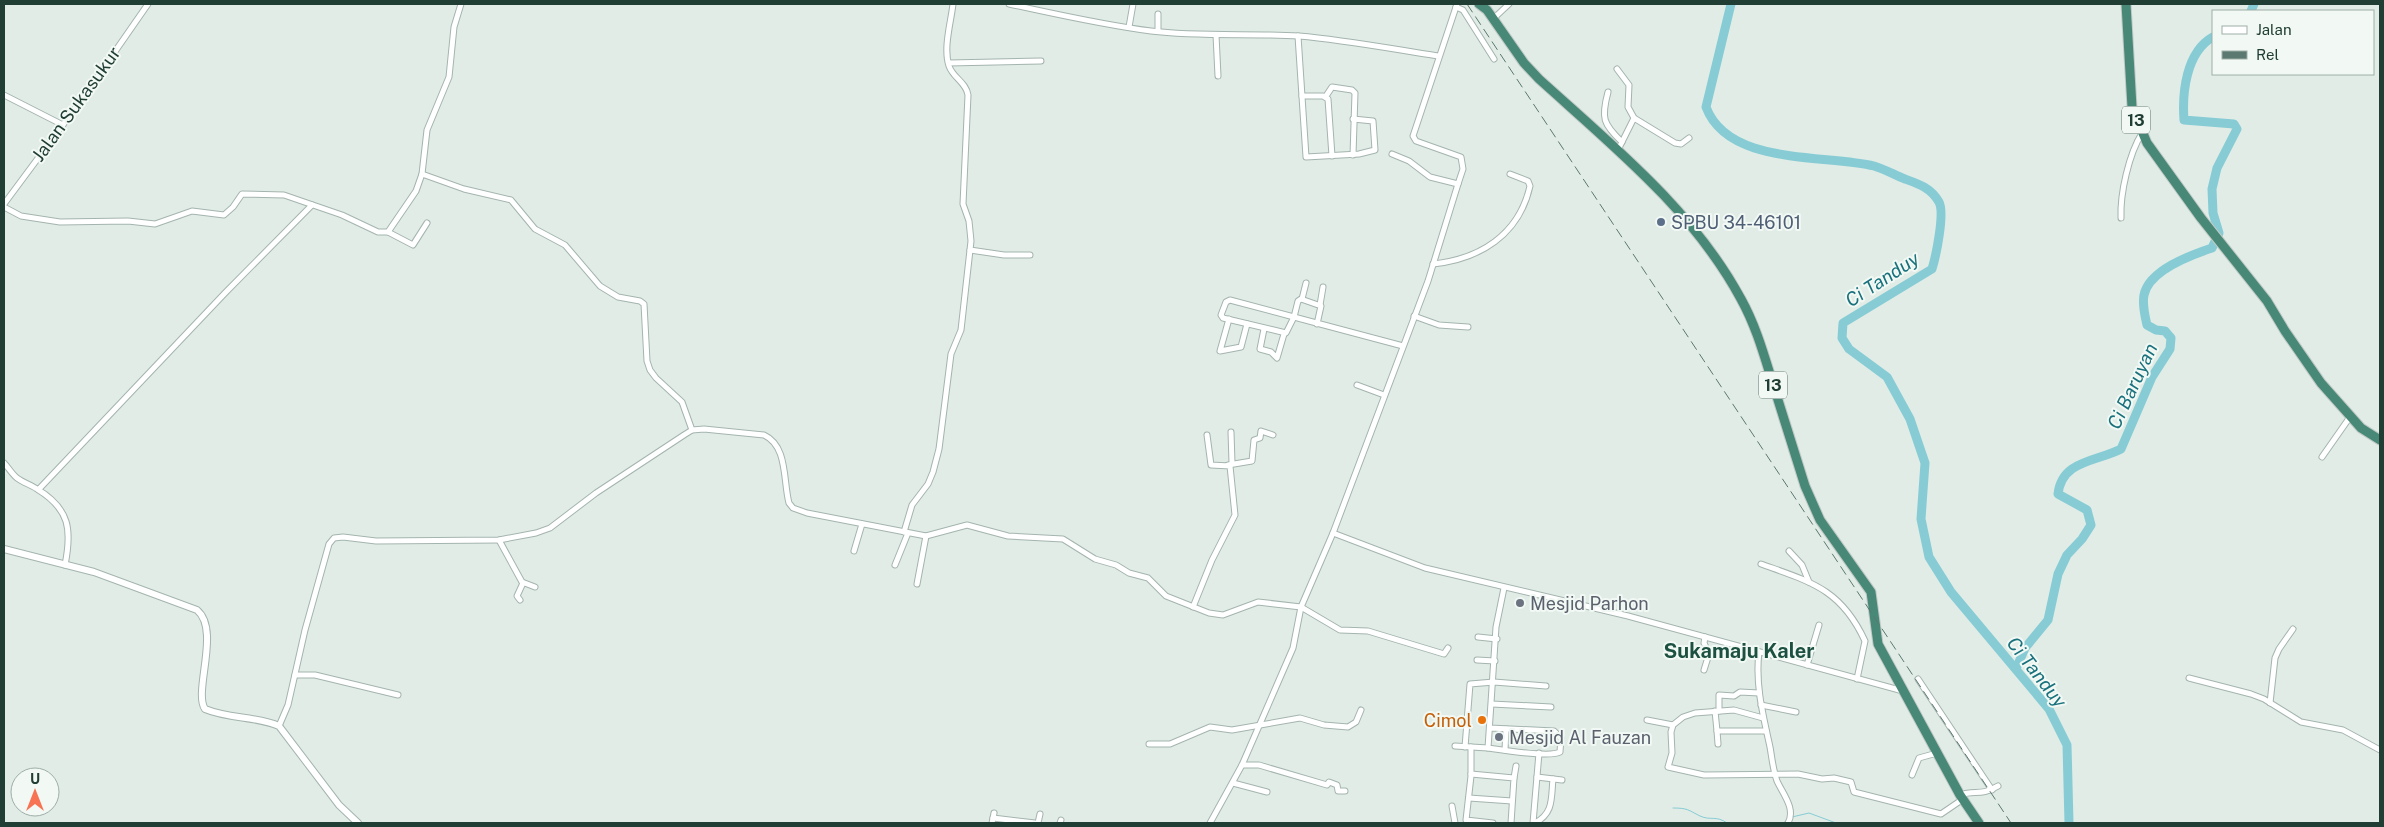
<svg xmlns="http://www.w3.org/2000/svg" width="2384" height="827" viewBox="0 0 2384 827" font-family="'Public Sans',sans-serif">
	<style>
		.lines { fill: none; stroke-linecap: round; stroke-linejoin: round }
		.stream { stroke: #87ccd4; stroke-width: 1 }
		.river { stroke: #87ccd4; stroke-width: 9 }
		.minor-casing { stroke: #a4b4ae; stroke-width: 7 }
		.tertiary-casing { stroke: #a4b4ae; stroke-width: 8 }
		.trunk-casing { stroke: #c1c9c6; stroke-width: 11 }
		.minor { stroke: #fff; stroke-width: 5 }
		.tertiary { stroke: #fff; stroke-width: 6 }
		.trunk { stroke: #488876; stroke-width: 9 }
		.rail { stroke: #5b7970; stroke-width: 1; stroke-dasharray: 10 5; stroke-linecap: butt }
		.service-dot { fill: #5c6f8a; stroke: #f2f9f5; stroke-width: 2 }
		.worship-dot { fill: #6b7280; stroke: #f2f9f5; stroke-width: 2 }
		.food-dot { fill: #e8710a; stroke: #f2f9f5; stroke-width: 2 }
		.labels { text-anchor: middle; dominant-baseline: central; stroke-width: 4; stroke-linejoin: round; paint-order: stroke }
		.shield { fill: #f2f9f5; stroke: #60766e; stroke-width: 1 }
		.shield-label { font-size: 16px; font-weight: bold; fill: #213e34 }
		.street-label { font-size: 18px; fill: #213e34; stroke: #f2f9f5 }
		.service-label { font-size: 18px; fill: #4e5e75; stroke: #f2f9f5; text-anchor: start }
		.worship-label { font-size: 18px; fill: #5b616d; stroke: #f2f9f5; text-anchor: start }
		.food-label { font-size: 18px; fill: #c56008; stroke: #f2f9f5; text-anchor: end }
		.water-label { font-size: 19px; font-style: italic; fill: #18717c; stroke: #f2f9f5 }
		.quarter-label { font-size: 20px; font-weight: bold; fill: #1c5141; stroke: #f2f9f5 }
	</style>
	<rect width="100%" height="100%" fill="#e1ece7"/>
	<g class="lines">
		<g class="stream">
			<path d="M1673,808c15,0 15,2 27,8 11,5 16,-1 27,7"/>
			<polyline points="1792,817 1809,813 1836,823"/>
			<polyline points="1784,823 1788,818"/>
		</g>
		<g class="river">
			<path d="M1731,4l-25,103c22,59 119,47 168,59 10,3 21,9 31,13 14,5 26,9 34,23 6,11 -3,54 -7,67l-89,54 -1,15 7,11 38,28 23,42 15,44 -4,56 8,38 22,35 98,117 18,36 2,78"/>
			<polyline points="2251,11 2254,4"/>
			<path d="M2016,669l9,-21 23,-28 10,-46 9,-19 15,-16 9,-14 -4,-15 -29,-16c4,-34 38,-32 63,-45l31,-72 18,-28 1,-11 -6,-7 -9,-1 -9,-5c-2,-9 -5,-20 -3,-30 5,-25 47,-40 68,-47l7,-15 -6,-20 -1,-24 5,-21 20,-39 -3,-5 -50,-4c-2,-27 2,-68 29,-83"/>
		</g>
		<defs>
			<g id="minor">
				<path d="M1009,4c47,10 94,21 142,27 49,6 99,2 148,5 47,4 93,13 139,20"/>
				<polyline points="1456,7 1463,10 1494,59"/>
				<polyline points="1493,19 1509,4"/>
				<polyline points="1129,27 1133,4"/>
				<polyline points="1158,31 1158,14"/>
				<polyline points="1216,35 1218,76"/>
				<polyline points="1298,36 1306,157 1359,154 1375,150 1373,121 1353,119"/>
				<polyline points="949,63 1041,61"/>
				<polyline points="1617,69 1629,85 1628,107 1634,118 1618,150"/>
				<path d="M1608,92c-7,26 -5,32 14,50"/>
				<polyline points="4,95 63,125"/>
				<polyline points="1302,96 1323,96 1328,99 1332,156"/>
				<polyline points="1326,96 1332,87 1352,90 1355,93 1353,155"/>
				<polyline points="1634,118 1675,143 1681,144 1689,138"/>
				<polyline points="1392,154 1409,161 1430,177 1458,184"/>
				<polyline points="422,174 464,189 511,200 535,229 565,245 600,286 618,297 640,301 644,304 647,361 650,370 656,378 682,402 692,430"/>
				<polyline points="4,204 82,99 148,4"/>
				<polyline points="4,207 21,216 60,222 128,221 155,224 192,211 224,215 233,207 242,194 284,195 342,215 378,232 388,232 416,191 422,174 427,130 449,77 454,27 461,4"/>
				<path d="M2121,218c-1,-25 8,-64 21,-85"/>
				<polyline points="388,232 413,245 427,223"/>
				<polyline points="970,250 1004,255 1030,255"/>
				<path d="M1433,264c47,-5 86,-29 97,-78l-2,-5 -18,-7"/>
				<polyline points="1302,299 1306,283"/>
				<polyline points="1320,305 1323,287"/>
				<polyline points="1414,316 1439,325 1468,327"/>
				<polyline points="1229,319 1220,351 1241,347 1247,324"/>
				<path d="M1317,324l4,-18 -20,-7 -3,2 -4,16 -8,16 -63,-15 -2,-3 5,-13 4,-2c58,15 115,31 173,46"/>
				<polyline points="1264,329 1260,349 1271,352 1277,358 1284,334"/>
				<polyline points="1357,385 1384,395"/>
				<polyline points="1231,432 1232,463"/>
				<polyline points="2322,457 2350,417"/>
				<path d="M4,463c4,4 8,11 13,15 5,4 14,7 20,11 33,20 35,41 28,76"/>
				<polyline points="1228,465 1252,461 1254,440 1260,438 1261,431 1273,435"/>
				<polyline points="39,489 225,293 312,205"/>
				<path d="M904,532l8,-27 16,-21 5,-12 6,-23 12,-95 10,-24 10,-89 -2,-20 -6,-17 5,-109c-2,-13 -15,-17 -19,-29 -6,-18 2,-44 4,-62"/>
				<polyline points="1333,533 1425,568 1628,616 1903,691"/>
				<polyline points="499,540 522,582 535,587"/>
				<polyline points="854,551 862,524"/>
				<polyline points="1789,551 1802,565 1809,582"/>
				<path d="M1761,564c50,18 80,25 104,77l-8,38"/>
				<polyline points="895,565 908,533"/>
				<polyline points="917,584 926,536"/>
				<polyline points="520,600 517,596 523,583"/>
				<polyline points="1193,607 1212,560 1235,515 1230,466 1211,465 1207,435"/>
				<polyline points="1478,637 1497,639"/>
				<path d="M1759,652c-4,32 4,63 11,95 2,11 3,23 7,34 6,13 19,28 11,42"/>
				<polyline points="1477,660 1495,661"/>
				<polyline points="1807,665 1819,625"/>
				<polyline points="1704,670 1709,654 1704,643 1705,637"/>
				<polyline points="295,675 315,675 398,695"/>
				<polyline points="2189,678 2251,694 2264,699 2301,722 2343,730 2380,750"/>
				<polyline points="1918,679 1992,790"/>
				<polyline points="2270,703 2275,658 2279,649 2293,629"/>
				<polyline points="1492,704 1551,707"/>
				<polyline points="1761,705 1796,712"/>
				<polyline points="1715,711 1717,731"/>
				<polyline points="1719,711 1719,695 1734,696 1740,692 1759,693"/>
				<polyline points="1763,718 1734,710 1695,713 1683,717 1673,725 1671,732 1672,753 1668,767 1704,775 1798,774 1822,779 1834,778 1851,782 1854,792 1941,814 1963,799"/>
				<polyline points="1647,720 1673,725"/>
				<path d="M279,726l9,-21 17,-75 24,-86 5,-6 9,-1 33,4 123,-1 37,-7 14,-5 46,-35 88,-58 8,-5 12,-1 60,6c24,11 19,46 25,68l4,5 14,5 119,23 41,-11 41,11 55,3 32,20 21,6 13,8 19,5 18,18 43,17 14,2 35,-13 43,5 39,23 28,1 76,23 4,-6"/>
				<path d="M1490,728l64,3 7,7 -1,14c-10,6 -58,-2 -72,-4l8,-121 8,-39"/>
				<polyline points="1149,744 1170,744 1210,727 1232,730 1300,718 1324,725 1348,727 1356,722 1361,710"/>
				<polyline points="1718,744 1717,731 1766,731"/>
				<polyline points="1455,746 1488,748"/>
				<polyline points="1465,747 1470,684 1494,682 1546,686"/>
				<polyline points="1471,747 1471,776 1466,820 1493,823"/>
				<polyline points="1505,750 1506,729"/>
				<polyline points="1242,765 1259,765 1327,785 1329,782 1337,785 1338,791 1345,791"/>
				<polyline points="1471,774 1514,778 1511,823"/>
				<polyline points="1912,775 1919,758 1937,753"/>
				<polyline points="1537,777 1562,780"/>
				<polyline points="1514,778 1516,766"/>
				<polyline points="1233,783 1267,792"/>
				<path d="M1960,795c15,-6 20,2 38,-9"/>
				<polyline points="1469,798 1512,801"/>
				<polyline points="1452,806 1455,823"/>
				<polyline points="993,818 1035,823"/>
				<polyline points="992,823 994,813"/>
				<polyline points="1038,823 1040,814"/>
				<polyline points="1060,823 1061,820"/>
				<polyline points="1210,823 1242,765 1293,648 1301,607 1333,533 1428,281 1458,184 1463,169 1461,157 1416,141 1413,136 1457,4"/>
				<polyline points="1533,823 1539,753"/>
				<path d="M1535,823c19,-10 16,-25 18,-44"/>
			</g>
			<path id="tertiary" d="M4,549l90,23 103,38c24,20 -4,82 8,99 24,10 51,7 74,17l60,79 19,18"/>
			<g id="trunk">
				<path d="M1479,4l8,6 37,53 15,16c74,67 154,131 202,220 15,27 23,56 32,85 11,34 21,68 32,102l15,34 51,72 7,52 82,151 19,28"/>
				<polyline points="2126,4 2132,107 2147,143 2201,218 2267,301 2285,331 2321,383 2361,428 2380,440"/>
			</g>
		</defs>
		<use href="#minor" class="minor-casing"/>
		<use href="#tertiary" class="tertiary-casing"/>
		<use href="#trunk" class="trunk-casing"/>
		<use href="#minor" class="minor"/>
		<use href="#tertiary" class="tertiary"/>
		<use href="#trunk" class="trunk"/>
		<polyline class="rail" points="1467,4 2011,823"/>
	</g>
	<circle class="service-dot" cx="1661" cy="222" r="5"/>
	<g class="worship-dot">
		<circle cx="1520" cy="603" r="5"/>
		<circle cx="1499" cy="737" r="5"/>
	</g>
	<circle class="food-dot" cx="1482" cy="720" r="5"/>
	<g class="labels">
		<g class="shield">
			<rect x="2122" y="106.5" width="28" height="27" rx="4"/>
			<rect x="1759" y="371.5" width="28" height="27" rx="4"/>
		</g>
		<g class="shield-label">
			<text x="2136" y="120">13</text>
			<text x="1773" y="385">13</text>
		</g>
		<g class="street-label">
			<text transform="translate(76 104) rotate(-54)">Jalan Sukasukur</text>
		</g>
		<g class="service-label">
			<text x="1671" y="222">SPBU 34-46101</text>
		</g>
		<g class="worship-label">
			<text x="1530" y="603">Mesjid Parhon</text>
			<text x="1509" y="737">Mesjid Al Fauzan</text>
		</g>
		<g class="food-label">
			<text x="1472" y="720">Cimol</text>
		</g>
		<g class="water-label">
			<text transform="translate(1882 279) rotate(-33)">Ci Tanduy</text>
			<text transform="translate(2132 386) rotate(-65)">Ci Baruyan</text>
			<text transform="translate(2037 672) rotate(52)">Ci Tanduy</text>
		</g>
		<g class="quarter-label">
			<text x="1739" y="651">Sukamaju Kaler</text>
		</g>
	</g>
	<rect width="2384" height="827" fill="none" stroke="#213e34" stroke-width="10"/>
	<rect x="2212" y="10" width="162" height="65" fill="#f2f9f5" stroke="#9eaea8"/>
	<rect x="2222" y="26" width="25" height="8" fill="#ffffff" stroke="#9eaea8"/>
	<text x="2256" y="35" font-size="15" fill="#213e34">Jalan</text>
	<rect x="2222" y="51" width="25" height="8" fill="#5b7970" stroke="#9eaea8"/>
	<text x="2256" y="60" font-size="15" fill="#213e34">Rel</text>
	<g transform="translate(35 792)"><circle r="24" fill="#f2f9f5" stroke="#9eaea8"/>
	<path d="M0-4L9 19L0 12L-9 19Z" fill="#f77354"/>
	<text y="-8" font-size="14" font-weight="bold" text-anchor="middle" fill="#213e34">U</text>
	</g>
</svg>
